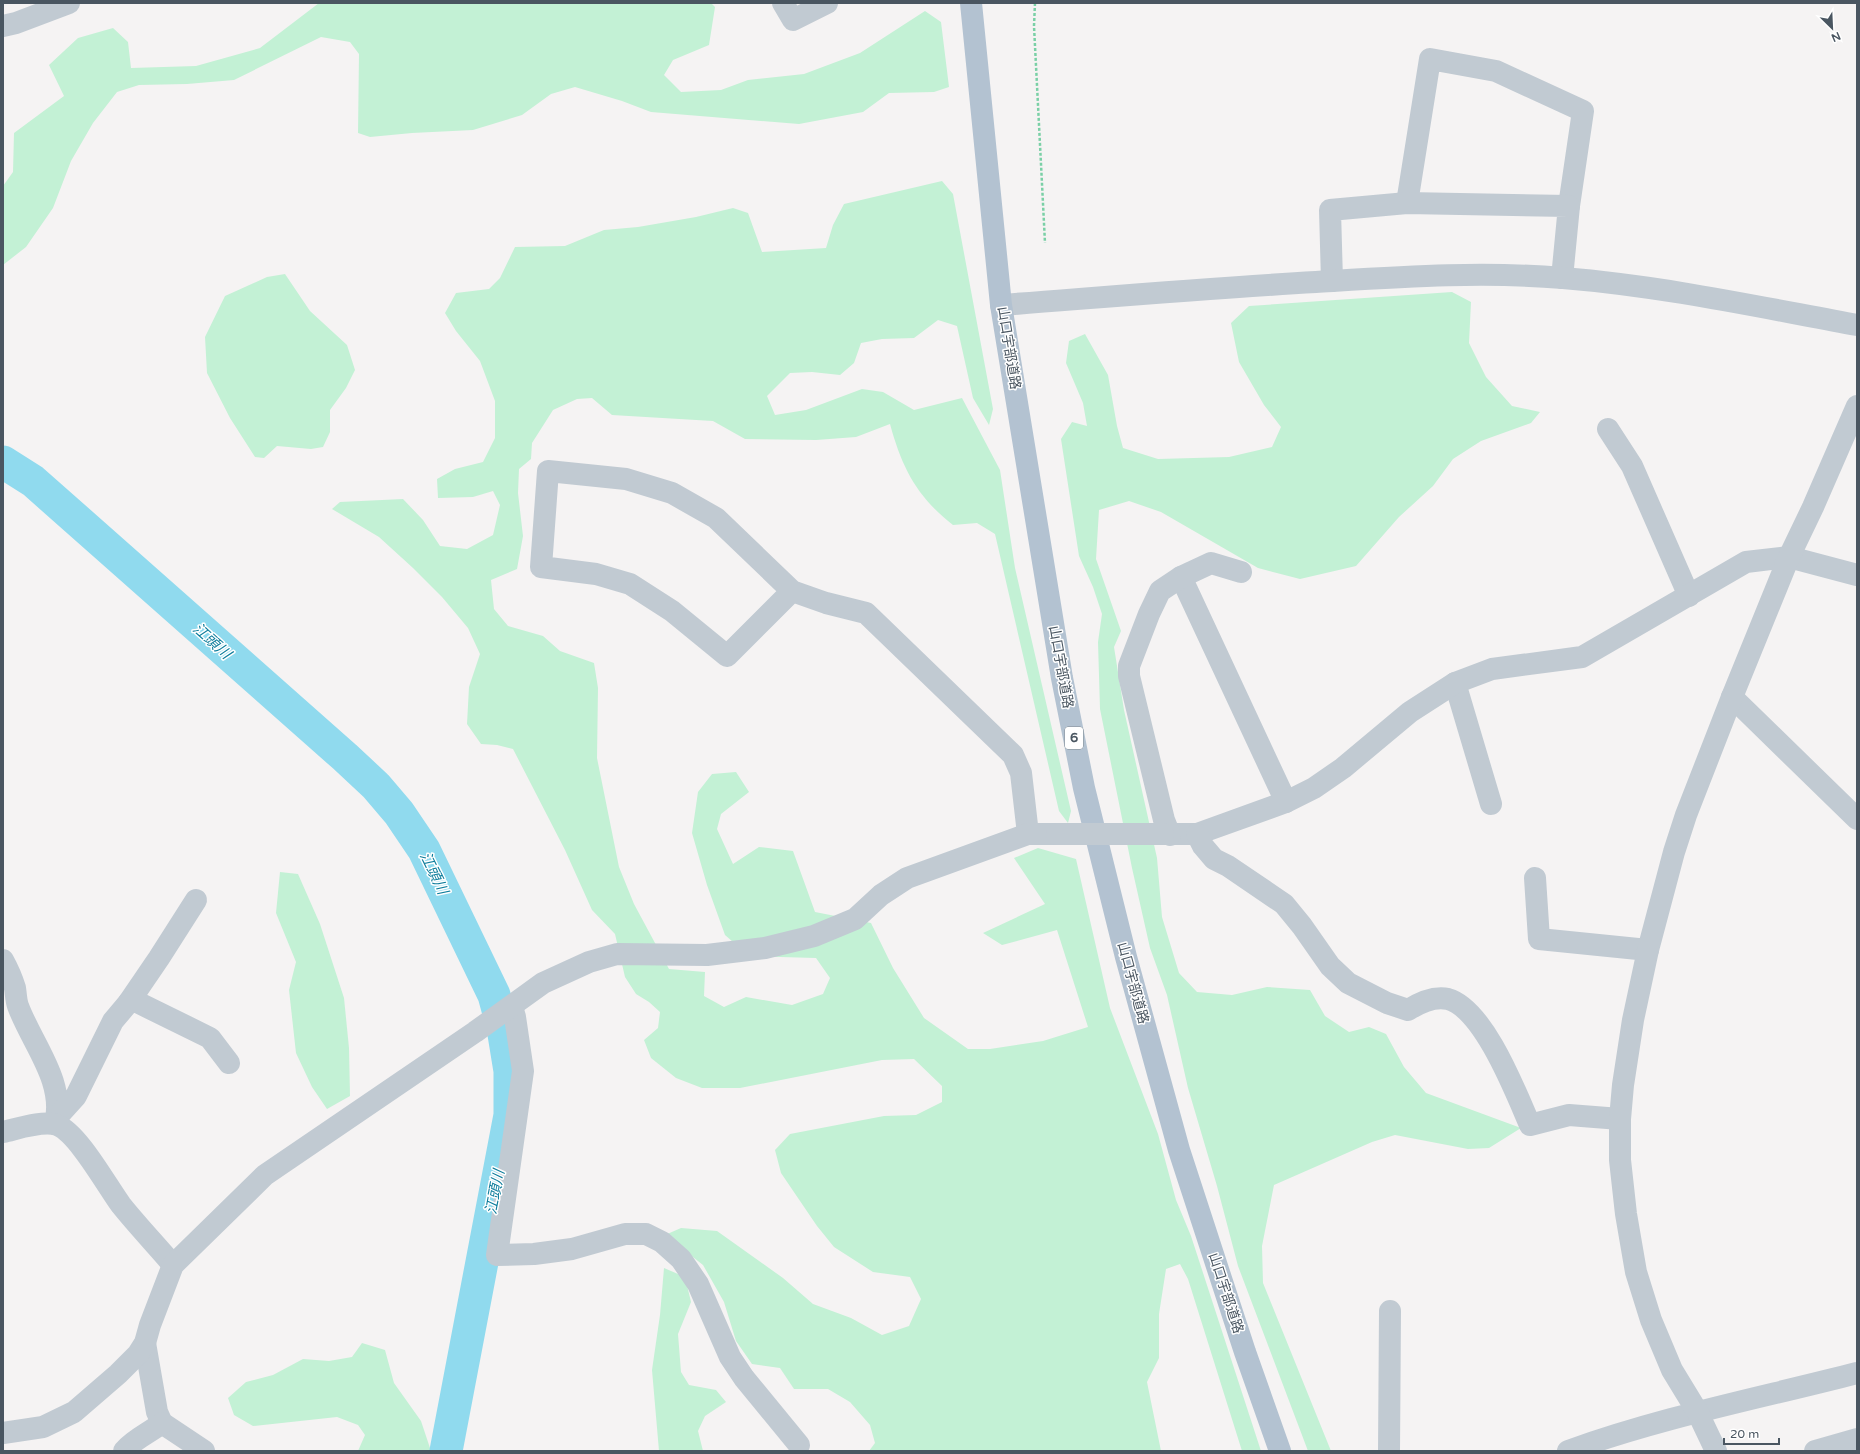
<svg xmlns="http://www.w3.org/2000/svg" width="1860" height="1454" viewBox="0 0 1860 1454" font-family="'Varela Round','Noto Sans JP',sans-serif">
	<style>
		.green { fill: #c3f1d5 }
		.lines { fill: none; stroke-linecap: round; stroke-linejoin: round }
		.river { stroke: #90daee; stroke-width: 33 }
		.path { stroke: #7ad0a6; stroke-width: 2.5; stroke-dasharray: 3 2; stroke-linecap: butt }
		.minor { stroke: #c1cad2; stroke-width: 22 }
		.major { stroke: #b3c2d1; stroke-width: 22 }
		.minor-bridge { stroke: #c1cad2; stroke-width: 22 }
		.labels { text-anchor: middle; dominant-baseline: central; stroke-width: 3; stroke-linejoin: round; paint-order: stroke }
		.shield { fill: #fff; stroke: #808990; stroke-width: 1 }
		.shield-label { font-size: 13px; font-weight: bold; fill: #4a5661 }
		.street-label { font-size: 14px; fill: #4a5661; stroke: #fff }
		.water-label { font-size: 15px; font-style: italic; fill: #0c7c9b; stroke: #fff }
	</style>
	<rect width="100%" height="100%" fill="#f5f3f3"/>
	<g class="green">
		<polygon points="319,3 711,3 715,7 709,45 673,60 664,75 681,92 721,90 748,80 804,74 860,53 925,11 941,22 949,87 934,92 889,93 863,112 799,124 651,112 622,101 575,87 551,94 522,115 473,130 412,133 370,137 358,133 359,54 350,42 321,37 234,80 187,84 139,85 117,92 93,123 71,161 53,208 26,247 3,265 3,186 13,172 14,133 64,96 49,65 78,38 113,28 128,42 131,68 196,66 260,48"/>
		<path d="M942,181l11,13 40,215 -4,16 -16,-27 -16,-72 -19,-6 -24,18 -32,1 -21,4 -7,20 -14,12 -28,-3 -22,1 -23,23 8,19 31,-5 56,-21 21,3 31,18 48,-12 38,72 15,98 56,243 -3,12 -9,-12 -64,-277 -18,-11 -24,2c-36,-28 -51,-57 -63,-101l-34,13 -40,3 -71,-1 -32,-18 -101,-6 -20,-17 -15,1 -24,11 -21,33 -1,16 -12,10 -1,24 5,43 -6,33 -26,11 3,29 14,17 35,10 17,15 34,12 4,25 -1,70 22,109 15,37 35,65 36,3 -1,24 20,11 22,-10 46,8 31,-11 7,-16 -14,-20 -67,-2 -24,-21 -18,-50 -15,-52 6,-41 14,-18 24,-2 13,20 -28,22 -4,15 16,35 26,-17 34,4 22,61 56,11 22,45 31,50 44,31h22l53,-8 45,-14 -31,-97 -55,15 -19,-12 62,-29 -31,-46 24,-10 38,11 34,149 48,126 18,66 15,36 70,215h-19l-54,-172 -8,-15 -14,5 -7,45v44l-12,24 14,69h-292l6,-8 -5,-18 -20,-23 -22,-13h-34l-14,-21 -28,-4 -16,-23 -12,-39 -21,-37 -38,-30 16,-7 36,3 66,47 30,26 38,14 31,17 27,-9 12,-27 -11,-22 -37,-5 -39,-25 -17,-21 -36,-53 -6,-23 15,-16 94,-18 32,-1 26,-13v-16l-28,-27 -32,1 -142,28h-38l-26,-10 -25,-20 -7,-18 14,-12 2,-16 -11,-10 -13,-8 -11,-17 -10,-43 -23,-24 -27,-60 -52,-101 -16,-4 -16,-1 -14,-20 2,-37 11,-33 -12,-26 -26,-31 -29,-29 -34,-31 -47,-28 8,-7 63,-3 20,21 17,26 27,3 26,-14 7,-30 -7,-14 -20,6 -35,1 -1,-19 18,-10 28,-7 12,-24v-37l-15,-40 -24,-30 -11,-18 11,-20 33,-4 11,-11 15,-31 50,-1 39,-16 34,-3 58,-10 37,-9 15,5 14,39 64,-4 7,-23 11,-21z"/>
		<polygon points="285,274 310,311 347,345 355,370 346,388 330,410 330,432 323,447 311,449 277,446 264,458 255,457 230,418 207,373 205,337 225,296 267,277"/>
		<polygon points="1452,292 1471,302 1469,343 1486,377 1512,406 1540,412 1531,423 1481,441 1453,459 1433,486 1399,517 1356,566 1300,579 1258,568 1161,512 1129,501 1099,510 1096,559 1121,631 1114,647 1124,710 1157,858 1162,917 1179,973 1197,992 1232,995 1267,987 1310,990 1325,1016 1349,1032 1369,1027 1386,1034 1404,1067 1426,1093 1521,1128 1489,1148 1468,1149 1395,1135 1372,1142 1274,1185 1262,1246 1263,1283 1331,1451 1308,1451 1238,1266 1217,1186 1188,1088 1167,995 1150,948 1132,868 1100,709 1098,642 1102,614 1093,587 1079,556 1061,439 1072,422 1087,426 1083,403 1066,363 1069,341 1085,334 1108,375 1117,426 1123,448 1158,459 1229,457 1272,447 1281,427 1264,405 1239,362 1231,323 1249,306"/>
		<polygon points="280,872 298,874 320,924 344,998 349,1048 350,1096 327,1109 312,1087 296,1053 289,990 296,962 276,913"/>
		<polygon points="664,1268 685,1277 691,1302 678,1334 681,1372 689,1385 716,1390 726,1402 705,1416 698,1431 703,1451 659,1451 652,1370 660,1315"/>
		<polygon points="362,1343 385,1350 394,1383 421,1421 431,1451 358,1451 365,1435 358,1425 337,1417 253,1426 234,1415 228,1398 246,1382 273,1375 303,1359 329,1361 352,1357"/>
	</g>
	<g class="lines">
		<polyline class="river" points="3,462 33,481 345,757 376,786 399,813 424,850 494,995 503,1028 510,1071 510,1115 446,1451"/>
		<polyline class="path" points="1035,3 1034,26 1045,243"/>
		<g class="minor">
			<polyline points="783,3 793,20 827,3"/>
			<polyline points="3,26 16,23 69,3"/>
			<polyline points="1407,203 1430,59 1496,71 1583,111 1569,206"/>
			<polyline points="1332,281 1330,210 1407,203 1569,206 1562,278"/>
			<path d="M1001,305c105,-8 210,-17 315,-23 82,-5 165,-11 247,-4 99,8 196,29 294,47"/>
			<polyline points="1608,429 1632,466 1689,596"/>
			<polyline points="1181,577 1286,802"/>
			<polyline points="792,591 727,656 672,611 630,584 596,574 541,567 548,471 626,479 672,493 716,518 792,591 826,603 866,613 1013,755 1021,773 1028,834"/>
			<polyline points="1455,683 1491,804"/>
			<polyline points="1732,697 1857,819"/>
			<polyline points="1163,834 1197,834 1286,802 1314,788 1343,768 1410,712 1455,683 1492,669 1582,657 1746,562 1789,557 1857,575"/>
			<path d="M1197,834l6,12 11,13 14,7 56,38 18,22 28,40 18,17 39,20 21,7c11,-7 27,-14 40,-11 36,10 68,94 82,126l39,-10 51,4"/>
			<polyline points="1170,835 1164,820 1129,676 1129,666 1149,614 1160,591 1181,577 1211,563 1241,572"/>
			<polyline points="1535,878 1539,939 1648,950"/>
			<path d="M3,960c5,9 9,18 12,28 1,6 1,13 3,18 14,38 48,76 37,118"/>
			<polyline points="129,1002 159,958 196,900"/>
			<polyline points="512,1007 515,1017 523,1071 497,1255 534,1254 572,1249 625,1234 646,1234 662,1242 681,1259 698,1284 730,1357 744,1378 799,1445"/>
			<polyline points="57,1117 76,1096 113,1021 129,1002 137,1002 210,1038 229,1063"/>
			<path d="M3,1132c14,-3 40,-12 54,-7 21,8 50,61 64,80 16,20 35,40 52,60"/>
			<polyline points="145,1343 157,1412 162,1423 204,1451"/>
			<polyline points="3,1433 43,1427 74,1412 118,1374 138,1354 145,1343 150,1325 173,1265 265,1175 475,1032 543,983 589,962 617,954 707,955 765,948 814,936 855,919 881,895 907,878 1028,834 1057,834"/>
			<path d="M124,1451c10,-12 25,-18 38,-28"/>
			<polyline points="1389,1451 1390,1311"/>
			<path d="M1568,1451c94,-34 192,-53 289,-78"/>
			<polyline points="1716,1451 1697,1411 1672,1370 1651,1320 1636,1272 1626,1214 1620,1160 1620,1119 1623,1085 1633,1020 1648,950 1674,852 1686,815 1732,697 1789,557 1813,507 1857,406"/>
			<polyline points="1815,1451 1857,1439"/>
		</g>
		<polyline class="major" points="971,3 1001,305 1062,678 1084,788 1126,957 1179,1150 1245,1352 1280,1451"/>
		<polyline class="minor-bridge" points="1057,834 1163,834"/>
	</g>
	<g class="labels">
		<rect class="shield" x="1065" y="727" width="18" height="22" rx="3"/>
		<g class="shield-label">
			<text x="1074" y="738">6</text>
		</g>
		<g class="street-label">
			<text transform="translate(1009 348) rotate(81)">山口宇部道路</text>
			<text transform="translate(1061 667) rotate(80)">山口宇部道路</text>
			<text transform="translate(1133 983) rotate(75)">山口宇部道路</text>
			<text transform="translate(1226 1293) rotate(72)">山口宇部道路</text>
		</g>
		<g class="water-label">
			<text transform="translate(212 641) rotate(42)">江頭川</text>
			<text transform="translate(434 873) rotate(64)">江頭川</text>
			<text transform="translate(495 1192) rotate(-79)">江頭川</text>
		</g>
	</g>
	<rect width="1860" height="1454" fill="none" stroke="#4a5661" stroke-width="8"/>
	<g transform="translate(1832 28) rotate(156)" stroke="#ffffff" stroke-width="3" paint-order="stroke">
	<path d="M0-3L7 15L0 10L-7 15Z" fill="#4a5661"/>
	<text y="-6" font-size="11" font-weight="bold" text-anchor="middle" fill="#4a5661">N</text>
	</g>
	<path d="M1724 1438v6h55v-6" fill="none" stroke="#4a5661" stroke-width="2"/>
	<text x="1730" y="1438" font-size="12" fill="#4a5661" stroke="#ffffff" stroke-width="3" paint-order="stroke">20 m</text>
</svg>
